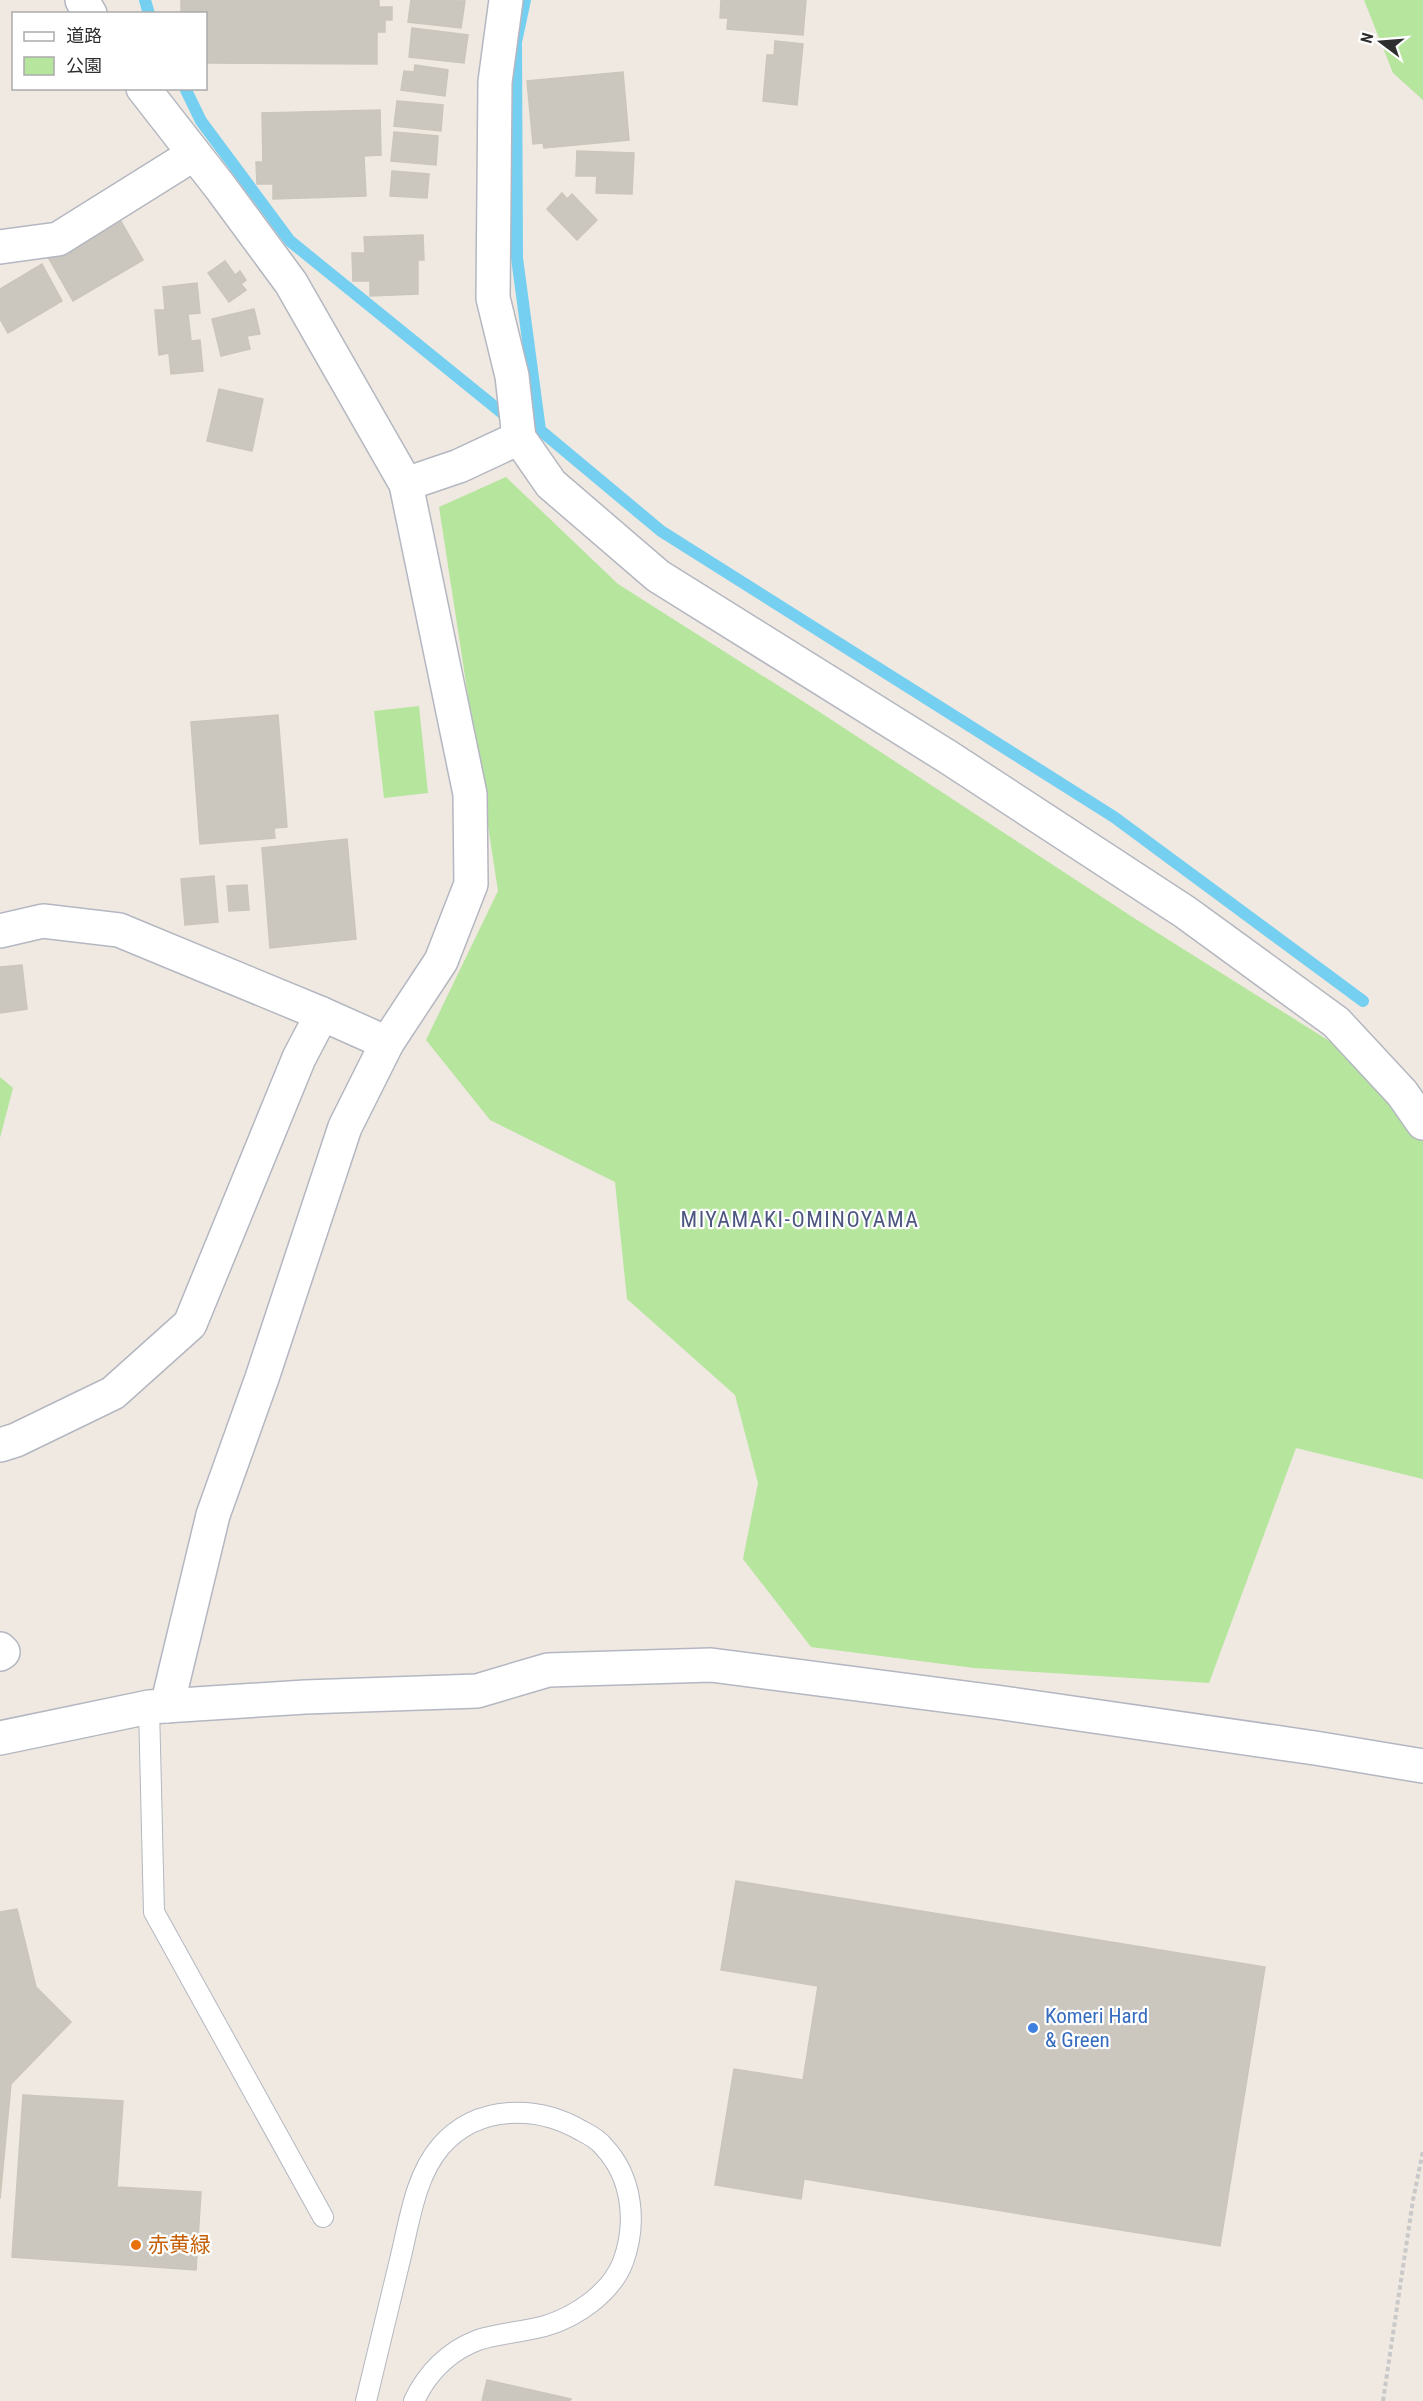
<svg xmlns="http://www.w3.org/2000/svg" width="1423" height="2401" viewBox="0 0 1423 2401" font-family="'Roboto Condensed','Noto Sans JP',sans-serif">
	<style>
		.green { fill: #b6e59e }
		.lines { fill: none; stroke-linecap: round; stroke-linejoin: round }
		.stream { stroke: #75cff0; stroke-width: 12 }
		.building { fill: #cbc7bf; stroke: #cbc5ba; stroke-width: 1.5 }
		.service-casing { stroke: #b4b7c1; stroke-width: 22 }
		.minor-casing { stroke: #b4b7c1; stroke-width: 36 }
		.tertiary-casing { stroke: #b4b7c1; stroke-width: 36 }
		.path { stroke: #c9c9c9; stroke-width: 4; stroke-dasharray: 4.5 3; stroke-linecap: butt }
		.service { stroke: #fff; stroke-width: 20 }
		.minor { stroke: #fff; stroke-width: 33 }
		.tertiary { stroke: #fff; stroke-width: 33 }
		.shop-dot { fill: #3f7fe0; stroke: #fff; stroke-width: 2 }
		.food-dot { fill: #e8710a; stroke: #fff; stroke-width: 2 }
		.labels { text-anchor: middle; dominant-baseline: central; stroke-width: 4.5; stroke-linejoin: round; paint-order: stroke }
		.shop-label { font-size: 21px; fill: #366cbe; stroke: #fff; text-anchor: start }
		.food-label { font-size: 21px; fill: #c56008; stroke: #fff; text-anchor: start }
		.neighbourhood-label { font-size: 22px; letter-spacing: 1.5px; fill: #4d5680; stroke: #fff }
	</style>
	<rect width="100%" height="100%" fill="#efe9e1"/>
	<g class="green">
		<polygon points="1364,0 1423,0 1423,100 1393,73"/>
		<polygon points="506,477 618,584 815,709 1134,918 1423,1100 1423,1479 1296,1448 1209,1683 974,1668 811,1647 743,1559 758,1483 735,1395 627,1299 615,1182 490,1120 426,1040 498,891 439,507"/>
		<polygon points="419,706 428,793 384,798 374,711"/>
		<polygon points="0,1077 13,1088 0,1138"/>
	</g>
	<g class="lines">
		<g class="stream">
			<polyline points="145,0 149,14"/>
			<polyline points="525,0 516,42 517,258 540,430 661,531 1114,817 1363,1001"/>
			<polyline points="185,88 201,121 290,241 511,420"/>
		</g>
	</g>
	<g class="building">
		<polygon points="181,0 379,0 379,7 392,7 392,20 385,20 385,32 377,32 377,64 206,63 206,14 181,14"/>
		<polygon points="411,0 465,1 461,28 408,22"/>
		<polygon points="721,0 806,0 803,35 727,29 728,18 720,18"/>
		<polygon points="412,28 468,35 464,63 409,57"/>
		<polygon points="775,41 803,44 797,105 763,101 767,55 774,55"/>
		<polygon points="415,65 448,70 445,96 401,90 404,71 414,72"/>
		<polygon points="623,72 629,140 544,148 543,143 533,144 527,81"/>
		<polygon points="397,101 443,105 441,131 394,126"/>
		<polygon points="380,110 381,155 364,156 366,196 273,199 273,184 257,184 256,162 263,162 262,113"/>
		<polygon points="394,132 438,136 436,165 391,161"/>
		<polygon points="577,151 634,153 632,194 596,193 597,176 576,176"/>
		<polygon points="392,171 429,174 427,198 390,196"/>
		<polygon points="562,193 567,199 572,194 597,220 577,240 547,209"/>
		<polygon points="118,216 143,260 73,301 48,257"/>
		<polygon points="423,235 424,260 418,260 418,294 370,296 370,281 353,281 352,253 365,253 364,237"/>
		<polygon points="225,261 235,275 240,271 246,280 241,284 246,290 229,302 208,273"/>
		<polygon points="42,264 62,301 8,333 0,319 0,289"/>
		<polygon points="197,283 200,313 188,314 191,341 200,340 203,371 171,374 169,353 159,355 155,310 165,310 163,287"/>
		<polygon points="254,309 260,334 247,336 250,349 221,356 212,319"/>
		<polygon points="219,389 263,399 252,451 207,441"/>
		<polygon points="278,715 287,827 274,828 275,838 200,844 191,722"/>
		<polygon points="347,839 356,939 270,948 262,848"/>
		<polygon points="214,876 218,922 185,925 181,879"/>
		<polygon points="247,885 249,910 229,911 227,886"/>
		<polygon points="22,965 27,1009 0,1013 0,967"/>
		<polygon points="736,1881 1265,1967 1220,2246 804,2179 801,2199 715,2185 734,2069 803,2080 818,1986 721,1970"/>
		<polygon points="17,1909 36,1987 71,2022 11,2084 0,2199 0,1912"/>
		<polygon points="23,2095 123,2101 117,2187 201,2192 196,2270 12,2257"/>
		<polygon points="487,2380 571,2399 570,2401 482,2401"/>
	</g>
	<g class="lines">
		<defs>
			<g id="service">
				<polyline points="149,1707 154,1912 323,2217"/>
				<path d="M366,2401c11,-46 22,-91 33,-137 10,-39 15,-87 42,-118 37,-42 97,-41 141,-15 8,4 17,9 22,16 29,31 33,77 19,115 -12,31 -47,55 -78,64 -22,6 -45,7 -67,14 -29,11 -51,33 -64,61"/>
			</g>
			<g id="minor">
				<polyline points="82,0 90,14"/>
				<polyline points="0,247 58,239 194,154"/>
				<polyline points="406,484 459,466 519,438 512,376 493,298 495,82 506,0"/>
				<polyline points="0,931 43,921 119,930 322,1014 387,1043 441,961 471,884 470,794 406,484 291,283 221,188 143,88"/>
				<polyline points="0,1445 16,1440 113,1393 190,1324 299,1058 322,1014"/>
				<polyline points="0,1649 3,1652 0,1654"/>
				<polyline points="167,1706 213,1515 262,1378 345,1127 387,1043"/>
				<polyline points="0,1738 149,1707 305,1697 477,1691 548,1670 711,1665 996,1702 1315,1748 1423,1766"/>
			</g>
			<polyline id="tertiary" points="519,438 551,484 658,576 948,757 1185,912 1336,1022 1402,1093 1423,1123"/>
		</defs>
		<use href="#service" class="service-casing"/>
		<use href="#minor" class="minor-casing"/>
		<use href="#tertiary" class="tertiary-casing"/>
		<polyline class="path" points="1383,2401 1413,2200 1423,2151"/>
		<use href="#service" class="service"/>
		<use href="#minor" class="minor"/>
		<use href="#tertiary" class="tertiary"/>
	</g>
	<circle class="shop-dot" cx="1033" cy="2028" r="6"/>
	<circle class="food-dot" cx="136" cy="2245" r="6"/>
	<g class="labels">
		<g class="shop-label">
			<text x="1045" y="2016">Komeri Hard<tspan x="1045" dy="24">&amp; Green</tspan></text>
		</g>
		<g class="food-label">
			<text x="148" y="2245">赤黄緑</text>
		</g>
		<g class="neighbourhood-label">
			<text x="800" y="1219">MIYAMAKI-OMINOYAMA</text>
		</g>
	</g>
	<rect x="12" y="12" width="195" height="78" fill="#ffffff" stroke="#ababab" stroke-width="1.5"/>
	<rect x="24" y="32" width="30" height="9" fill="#ffffff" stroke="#ababab" stroke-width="1.5"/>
	<text x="66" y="42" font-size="18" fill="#2e2e2e">道路</text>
	<rect x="24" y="57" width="30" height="18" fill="#b6e59e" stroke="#ababab" stroke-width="1.5"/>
	<text x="66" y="72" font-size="18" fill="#2e2e2e">公園</text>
	<g transform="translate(1381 42) rotate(286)" stroke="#ffffff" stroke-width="4.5" paint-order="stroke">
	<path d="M0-4.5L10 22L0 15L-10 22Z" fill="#2e2e2e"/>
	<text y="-9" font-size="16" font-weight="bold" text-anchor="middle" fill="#2e2e2e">N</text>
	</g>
</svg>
